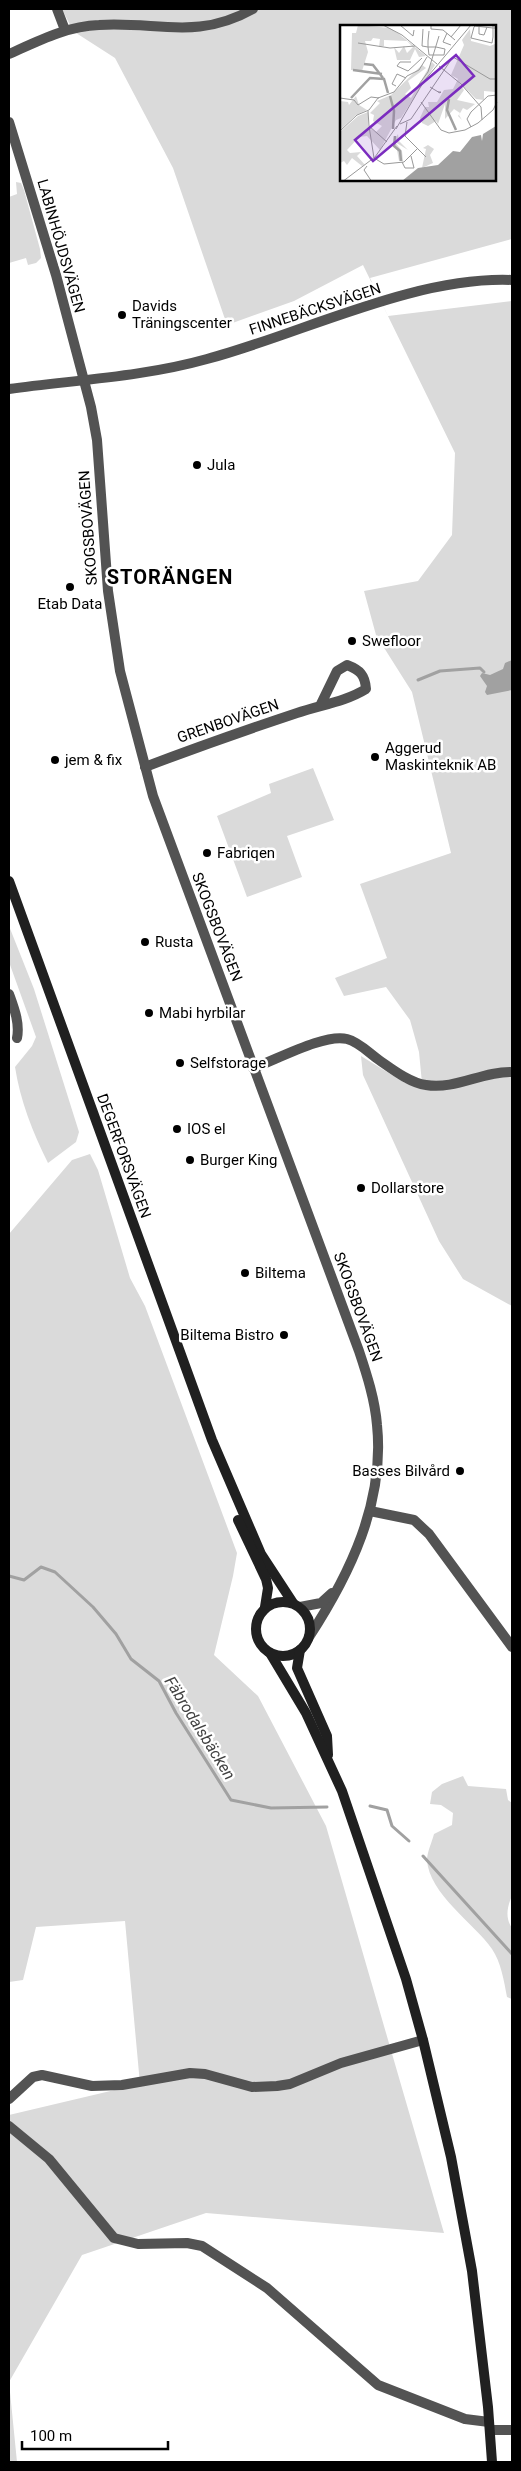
<svg xmlns="http://www.w3.org/2000/svg" width="521" height="2471" viewBox="0 0 521 2471" font-family="Roboto,sans-serif">
	<style>
		.green { fill: #dadada; fill-rule: evenodd }
		.water { fill: #a1a1a1 }
		.lines { fill: none; stroke-linecap: round; stroke-linejoin: round }
		.stream { stroke: #a1a1a1; stroke-width: 3 }
		.minor { stroke: #535353; stroke-width: 10 }
		.secondary { stroke: #202020; stroke-width: 10 }
		.poi-dot { fill: #000; stroke: #fff; stroke-width: 2 }
		.labels { text-anchor: middle; dominant-baseline: central; stroke-width: 5; stroke-linejoin: round; paint-order: stroke }
		.street-label { font-size: 15px; fill: #000; stroke: #fff }
		.poi-label { font-size: 15px; fill: #000; stroke: #fff; text-anchor: start }
		.water-label { font-size: 16px; font-style: italic; fill: #424242; stroke: #fff }
		.district-label { font-size: 20px; font-weight: bold; letter-spacing: 1px; fill: #000; stroke: #fff }
		.inset-river { fill: none; stroke: #a1a1a1; stroke-width: 2.5 }
		.inset-road { fill: none; stroke: #999; stroke-width: 1 }
		.view { fill: #7b2cbf; fill-opacity: 0.15; stroke: #7b2cbf; stroke-width: 2.5 }
		.inset-edge { fill: none; stroke: #000; stroke-width: 2.5 }
	</style>
	<rect width="100%" height="100%" fill="#fff"/>
	<g class="green">
		<path d="M62,9h450v230l-142,39 18,38 124,-15v1005l-49,-27 -24,-38 -76,-166 -2,-19 44,27h17l-3,-31 -9,-32 -24,-33 -42,9 -9,-18 52,-20 -27,-74 91,-31 -39,-161 -36,-57 -12,-44 54,-10 34,-46 3,-82 -92,-188 -69,36 -67,24 -54,-157 -58,-110 -42,-27zM341,26h154v154h-154z"/>
		<polygon points="16,182 21,183 24,190 40,249 41,258 36,263 28,265 26,258 9,263 9,197 17,194"/>
		<polygon points="313,768 334,820 287,836 302,877 247,897 217,816 271,793 269,784"/>
		<path d="M9,926l25,63 45,143 -3,10 -28,21c-15,-30 -28,-63 -33,-96l17,-21 4,-9 -27,-75z"/>
		<polygon points="90,1154 98,1170 130,1278 145,1306 237,1553 233,1576 214,1655 258,1696 326,1826 444,2233 206,2213 82,2255 9,2382 17,2462 9,2462 9,2115 140,2084 125,1921 36,1927 23,1980 9,1982 9,1234 72,1160"/>
		<path d="M463,1776l5,10 38,3 2,11 4,3v93c-5,11 -7,22 0,32v71l-5,-2c-3,-16 -6,-35 -15,-48 -18,-26 -63,-55 -65,-89 0,-8 5,-18 7,-26l18,-9 1,-12 -12,-8 -11,-1 2,-12 10,-8z"/>
	</g>
	<polygon class="water" points="512,660 512,690 487,695 485,692 487,686 480,676 482,673 490,675 503,669 505,663"/>
	<g class="lines">
		<g class="stream">
			<polyline points="418,680 440,671 480,668 484,672"/>
			<polyline points="9,1576 24,1580 41,1567 55,1572 93,1607 116,1634 131,1659 159,1681 176,1713 231,1800 271,1808 327,1807"/>
			<polyline points="370,1806 387,1810 392,1826 409,1841"/>
			<polyline points="423,1856 512,1954"/>
		</g>
		<g class="minor">
			<polyline points="57,9 65,30"/>
			<path d="M9,54c29,-13 58,-28 90,-29 58,-4 97,16 154,-16"/>
			<path d="M9,122l47,153 35,132 6,33 11,151 12,80 33,125 206,555c8,24 16,49 18,74 8,77 -27,149 -68,212"/>
			<path d="M9,389c65,-9 134,-12 198,-30 94,-25 207,-83 305,-79"/>
			<path d="M145,767c50,-19 101,-37 152,-54 23,-8 48,-11 69,-24 -1,-14 -6,-19 -19,-24l-10,6 -16,33"/>
			<path d="M9,994c5,14 11,29 8,44"/>
			<path d="M253,1068c23,-8 72,-35 94,-29 12,3 22,14 32,21 13,9 31,23 47,25 29,5 57,-14 86,-13"/>
			<polyline points="370,1511 414,1520 429,1534 512,1647"/>
			<polyline points="300,1607 321,1603 332,1593"/>
			<polyline points="9,2099 33,2077 42,2075 92,2086 122,2085 190,2073 205,2074 252,2087 277,2086 290,2084 341,2063 423,2040"/>
			<polyline points="9,2126 49,2159 114,2238 138,2244 187,2243 202,2246 267,2288 378,2385 465,2419 489,2422"/>
			<polyline points="490,2430 512,2430"/>
		</g>
		<g class="secondary">
			<polyline points="9,881 212,1440 261,1554 293,1603"/>
			<polyline points="238,1520 266,1579 268,1588 265,1607"/>
			<circle cx="283" cy="1629" r="27"/>
			<polyline points="300,1650 297,1668 327,1736 328,1755"/>
			<polyline points="270,1653 306,1713 342,1791 406,1979 423,2040 451,2157 472,2271 488,2407 492,2462"/>
		</g>
	</g>
	<g class="poi-dot">
		<circle cx="122" cy="315" r="5"/>
		<circle cx="197" cy="465" r="5"/>
		<circle cx="70" cy="587" r="5"/>
		<circle cx="352" cy="641" r="5"/>
		<circle cx="375" cy="757" r="5"/>
		<circle cx="55" cy="760" r="5"/>
		<circle cx="207" cy="853" r="5"/>
		<circle cx="145" cy="942" r="5"/>
		<circle cx="149" cy="1013" r="5"/>
		<circle cx="180" cy="1063" r="5"/>
		<circle cx="177" cy="1129" r="5"/>
		<circle cx="190" cy="1160" r="5"/>
		<circle cx="361" cy="1188" r="5"/>
		<circle cx="245" cy="1273" r="5"/>
		<circle cx="284" cy="1335" r="5"/>
		<circle cx="460" cy="1471" r="5"/>
	</g>
	<g class="labels">
		<g class="street-label">
			<text transform="translate(61 246) rotate(74)">LABINHÖJDSVÄGEN</text>
			<text transform="translate(315 309) rotate(-18)">FINNEBÄCKSVÄGEN</text>
			<text transform="translate(88 528) rotate(-94)">SKOGSBOVÄGEN</text>
			<text transform="translate(228 721) rotate(-19)">GRENBOVÄGEN</text>
			<text transform="translate(217 927) rotate(69)">SKOGSBOVÄGEN</text>
			<text transform="translate(124 1156) rotate(70)">DEGERFORSVÄGEN</text>
			<text transform="translate(358 1307) rotate(70)">SKOGSBOVÄGEN</text>
		</g>
		<g class="poi-label">
			<text x="132" y="306">Davids<tspan x="132" dy="17">Träningscenter</tspan></text>
			<text x="207" y="465">Jula</text>
			<text x="70" y="604" text-anchor="middle">Etab Data</text>
			<text x="362" y="641">Swefloor</text>
			<text x="385" y="748">Aggerud<tspan x="385" dy="17">Maskinteknik AB</tspan></text>
			<text x="65" y="760">jem &amp; fix</text>
			<text x="217" y="853">Fabriqen</text>
			<text x="155" y="942">Rusta</text>
			<text x="159" y="1013">Mabi hyrbilar</text>
			<text x="190" y="1063">Selfstorage</text>
			<text x="187" y="1129">IOS el</text>
			<text x="200" y="1160">Burger King</text>
			<text x="371" y="1188">Dollarstore</text>
			<text x="255" y="1273">Biltema</text>
			<text x="274" y="1335" text-anchor="end">Biltema Bistro</text>
			<text x="450" y="1471" text-anchor="end">Basses Bilvård</text>
		</g>
		<g class="water-label">
			<text transform="translate(200 1728) rotate(58)">Fäbrodalsbäcken</text>
		</g>
		<g class="district-label">
			<text x="170" y="577">STORÄNGEN</text>
		</g>
	</g>
	<g transform="translate(340 25)">
		<rect width="156" height="156" fill="#fff"/>
		<path d="M18,0l32,3 9,6 27,22 -7,1 -4,-8 -5,11h-13l-3,-13 5,6 5,-7 3,7 6,-6 -6,-6 -23,-1v6l-5,1 1,-8 -7,-1 -2,3h-6l3,11 -6,19 -11,-1 1,-37h4zM130,4l1,12 19,5 5,-2 1,-12v60l-12,-1v9l-8,-1 -19,-19 7,10 -7,10 18,4 -8,6 -4,-2 -4,7 3,5 -4,-4 2,-3 -6,-4 -9,10v-15l-7,20 -2,-3 -8,5 -6,-3 -2,-5 5,-11h4l-1,-5h9l7,-12 9,-1 5,-10 -7,-4 13,-30 -2,-5zM92,37l3,3 -34,53 -5,2 -16,30 -13,-14 -8,1 -12,13 3,3 11,-1 -4,4 8,9 -3,1 -10,-8 -5,7 -3,-4 -4,2v-31l18,-16 10,-4v15l8,5 6,-6 -9,-5 1,-6 -4,-2 10,-10 -3,-2 14,-6 31,-30 4,3 -18,13 3,7 -6,6 6,4zM16,71l3,9 8,5 -11,5 -16,15v-29l8,1 1,3zM58,109l1,7 9,9 -13,-8 7,9 1,10h-4l-2,-11 -5,-6zM88,120l6,4 -4,6 3,8 -11,5 4,-19 -3,-1z" fill="#dadada"/>
		<path d="M156,101v55h-94l16,-13 20,-3 15,-14 7,1 12,-15 9,-2 1,6 1,-7z" fill="#a1a1a1"/>
		<path class="inset-river" d="M24,39l9,1 10,13M13,45l29,4M50,71l4,15 -1,18M11,73l19,-20 14,1 4,14M109,74l-2,11 9,20M55,111l-1,10 6,5 1,10"/>
		<path class="inset-road" d="M43,0l19,10 35,29M60,0l13,11 1,-6M91,0v4l12,1 12,10M153,0v12l-1,6 -21,-5 3,-11 1,-1 18,2h4M139,2v7l5,1 3,-8M83,4l-1,17 6,1h8l9,2 -1,6h-15l-1,-8v-6l1,-10M107,8l-4,9 8,3M111,12l10,-12M18,18l32,5 25,-2M71,37h-11l-3,4 11,5 14,-13M99,41l22,18 20,23 1,13M56,61l-4,-2 5,-10 9,4M90,62l10,6 1,-1h-3M74,66l14,-19 11,-36M0,73l14,2 4,5 13,-8 8,1M81,77l20,28 8,3 16,-3 13,-7 15,-13 4,-8M28,86l1,15 18,16M67,97l-2,14 21,21M60,99l11,-5 42,-62 37,22h7M29,101l5,32M131,102l-4,-8 4,-7 17,-16 9,-1M56,104l28,-48 47,-56M0,106l17,-16 12,-5 9,-12 16,-6 13,-16 12,-6 8,-13M34,133l10,6 20,-2 14,-14M62,137l3,6h9l-3,-12M27,141l-3,4 8,12M2,157l33,-25 22,-31"/>
		<path class="view" d="M116,30l18,21 -101,85 -18,-21z"/>
		<rect width="156" height="156" class="inset-edge"/>
	</g>
	<rect width="521" height="2471" fill="none" stroke="#000000" stroke-width="20"/>
	<path d="M22 2441v8h146v-8" fill="none" stroke="#000000" stroke-width="2.5"/>
	<text x="30" y="2441" font-size="15" fill="#000000" stroke="#ffffff" stroke-width="4" paint-order="stroke">100 m</text>
</svg>
